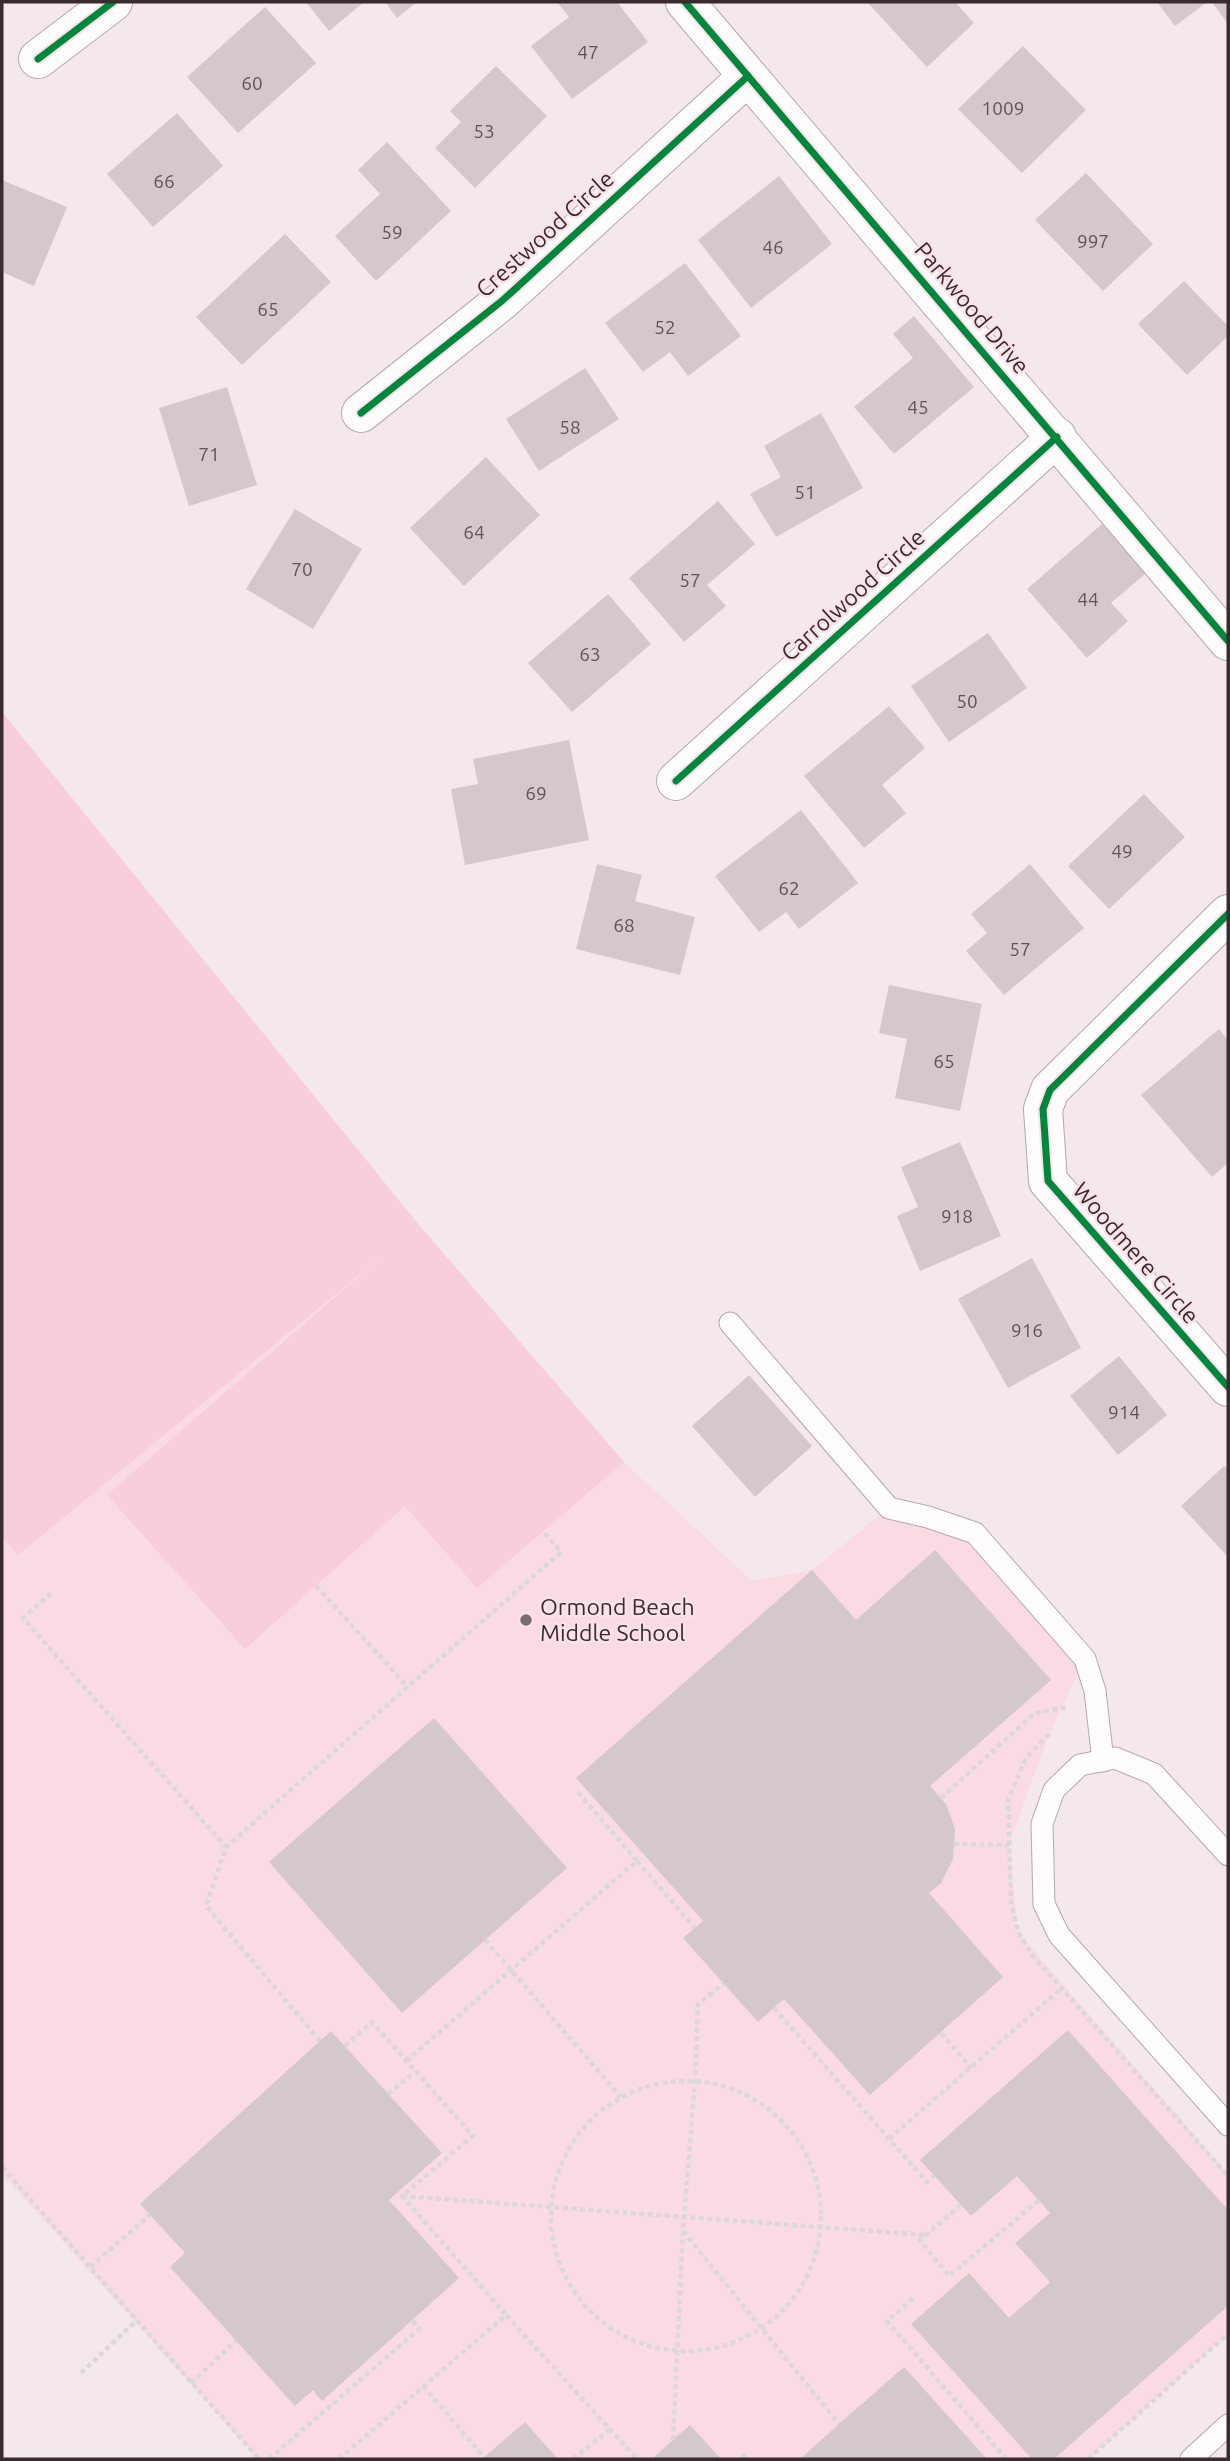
<svg xmlns="http://www.w3.org/2000/svg" width="1230" height="2461" viewBox="0 0 1230 2461" font-family="Ubuntu,sans-serif">
<style>
.built{fill:#fadae3}
.green{fill:#f8ceda}
.building{fill:#d5c8cc}
.lines{fill:none;stroke-linecap:round;stroke-linejoin:round}
.service-casing{stroke:#b5a9ac;stroke-width:23}
.minor-casing{stroke:#b5a9ac;stroke-width:40}
.path{stroke:#dcd8d8;stroke-width:4.5;stroke-dasharray:5 3.5;stroke-linecap:butt}
.service{stroke:#fefcfc;stroke-width:21}
.minor{stroke:#fefcfc;stroke-width:38}
.cycleway-casing{stroke:#fbe2e9;stroke-width:11}
.cycleway{stroke:#00873e;stroke-width:7}
.poi-dot{fill:#7b6d71;stroke:#fbe2e9;stroke-width:2.5}
.labels{text-anchor:middle;stroke-width:5;stroke-linejoin:round;paint-order:stroke}
.number-label{font-size:19px;fill:#615256}
.street-label{font-size:23px;fill:#3a2b2f;stroke:#fbe2e9}
.poi-label{font-size:23px;fill:#3a2b2f;stroke:#fbe2e9;text-anchor:start}
</style>
<rect width="100%" height="100%" fill="#f5e8ec"/>
<path class="built" d="M2 712 419 1225 624 1462 752 1581 812 1570 889 1508 975 1533 1085 1659 1049 1734 1009 1844 1018 1932 1228 2174V2334L1088 2459H258L2 2174Z"/>
<path class="green" d="M2 712 419 1225 624 1462 477 1588 405 1506 245 1649 107 1495 387 1252 18 1555 2 1537Z"/>
<g class="building">
<path d="M306 2H364L329 31Z"/>
<path d="M385 2H417L397 18Z"/>
<path d="M557 2H617L648 42 572 99 531 46 569 17Z"/>
<path d="M867 2H955L974 23 927 67Z"/>
<path d="M1157 2H1207L1175 26Z"/>
<path d="M1212 2H1228V24Z"/>
<path d="M265 7 316 63 238 133 187 77Z"/>
<path d="M1023 46 1086 110 1022 173 958 109Z"/>
<path d="M496 66 547 116 475 188 435 148 461 122 450 111Z"/>
<path d="M177 113 223 166 153 227 107 174Z"/>
<path d="M387 142 451 211 376 281 335 236 380 194 358 170Z"/>
<path d="M1086 173 1153 244 1103 291 1035 220Z"/>
<path d="M779 176 832 244 751 308 698 240Z"/>
<path d="M2 180 67 207 34 286 2 272Z"/>
<path d="M285 234 331 282 242 365 196 317Z"/>
<path d="M685 263 741 336 688 376 670 352 643 372 605 323Z"/>
<path d="M1184 281 1228 326V336L1187 375 1138 324Z"/>
<path d="M914 316 974 387 894 454 854 407 913 358 893 334Z"/>
<path d="M585 368 619 419 539 471 506 419Z"/>
<path d="M227 387 257 485 189 506 159 408Z"/>
<path d="M821 413 863 488 776 537 750 494 781 477 764 446Z"/>
<path d="M486 457 540 515 464 586 410 528Z"/>
<path d="M718 501 755 544 707 585 726 606 684 642 629 578Z"/>
<path d="M295 509 362 549 313 629 246 589Z"/>
<path d="M1102 524 1146 573 1111 603 1128 621 1087 658 1027 589Z"/>
<path d="M608 594 651 644 572 712 528 663Z"/>
<path d="M988 633 1027 688 949 742 911 686Z"/>
<path d="M889 706 925 748 882 785 906 813 864 848 804 776Z"/>
<path d="M569 740 589 840 465 865 451 789 478 784 473 759Z"/>
<path d="M1144 794 1185 837 1109 909 1068 866Z"/>
<path d="M801 810 858 883 799 929 786 912 759 932 715 876Z"/>
<path d="M597 864 642 875 635 901 695 917 680 975 576 949Z"/>
<path d="M1030 864 1084 928 1004 995 966 951 987 933 971 914Z"/>
<path d="M889 985 982 1004 960 1111 895 1098 907 1039 879 1033Z"/>
<path d="M1219 1029 1228 1040V1163L1212 1177 1141 1095Z"/>
<path d="M960 1142 1001 1236 920 1271 897 1216 918 1207 901 1167Z"/>
<path d="M1032 1258 1081 1348 1008 1388 958 1299Z"/>
<path d="M1119 1356 1167 1415 1118 1455 1070 1396Z"/>
<path d="M749 1375 812 1446 755 1497 692 1426Z"/>
<path d="M1224 1466 1228 1470V1557L1181 1506Z"/>
<path d="M935 1550 1051 1680 930 1786 946 1804 955 1829 953 1859 941 1883 929 1893 1003 1977 870 2095 784 1999 758 2022 683 1938 703 1921 576 1778 812 1570 856 1620Z"/>
<path d="M434 1718 567 1868 402 2013 269 1862Z"/>
<path d="M1068 2030 1228 2210V2306L1054 2459H1032L911 2324 969 2273 1009 2318 1050 2282 1015 2243 1050 2213 1017 2176 971 2216 920 2160Z"/>
<path d="M331 2031 442 2153 389 2200 459 2278 322 2401 313 2390 295 2406 170 2267 185 2253 140 2204Z"/>
<path d="M904 2367 987 2459H800L839 2424Z"/>
<path d="M525 2422 558 2459H482Z"/>
<path d="M690 2425 721 2459H652L673 2440Z"/>
</g>
<g class="lines">
<defs>
<g id="service">
<path d="M730 1323 889 1508 928 1517 975 1533 1085 1659 1095 1691 1103 1761"/>
<path d="M1228 1855 1154 1774 1115 1758 1080 1765 1054 1790 1042 1824 1044 1904 1059 1935 1228 2125"/>
<path d="M1191 2459 1228 2425"/>
</g>
<g id="minor">
<path d="M685 2 1228 641"/>
<path d="M38 59 113 2"/>
<path d="M361 413 503 300 748 76"/>
<path d="M676 781 1057 437"/>
<path d="M1228 914 1050 1090 1043 1109 1048 1181 1228 1387"/>
</g>
</defs>
<use href="#service" class="service-casing"/>
<use href="#minor" class="minor-casing"/>
<g class="path">
<path d="M316 1586 408 1687"/>
<path d="M51 1593 23 1618 226 1847"/>
<path d="M1049 1734 1026 1758 1008 1800 1011 1902 1018 1932 1033 1956 1228 2176"/>
<path d="M941 1798 1035 1713 1068 1707"/>
<path d="M954 1844 1009 1845"/>
<path d="M637 1861 695 1928"/>
<path d="M485 1940 621 2097"/>
<path d="M774 2008 927 2182 934 2175"/>
<path d="M941 2033 971 2068"/>
<path d="M320 2041 206 1906 226 1847 561 1552 543 1531"/>
<path d="M345 2046 372 2022 473 2136 402 2196 506 2315"/>
<path d="M406 2061 637 1861 576 1790"/>
<circle cx="686" cy="2216" r="135"/>
<path d="M388 2094 416 2071"/>
<path d="M889 2139 1062 1988"/>
<path d="M2 2167 259 2459"/>
<path d="M402 2196 926 2235"/>
<path d="M961 2205 920 2240 949 2276 1039 2200"/>
<path d="M683 2231 839 2424"/>
<path d="M90 2267 150 2215"/>
<path d="M913 2298 887 2321 1006 2459"/>
<path d="M81 2373 137 2320"/>
<path d="M191 2383 236 2341"/>
<path d="M423 2386 484 2457"/>
<path d="M673 2440 683 2230 695 2081 698 2004 724 1983"/>
<path d="M742 2454 747 2459"/>
<path d="M269 2459 419 2329 412 2320"/>
<path d="M339 2459 506 2315 637 2459"/>
<path d="M573 2459 610 2429"/>
<path d="M1088 2459 1228 2334"/>
</g>
<use href="#service" class="service"/>
<use href="#minor" class="minor"/>
<defs>
<g id="cycleway">
<path d="M685 2 1228 641"/>
<path d="M38 59 113 2"/>
<path d="M361 413 503 300 748 76"/>
<path d="M676 781 1057 437"/>
<path d="M1228 914 1050 1090 1043 1109 1048 1181 1228 1387"/>
</g>
</defs>
<use href="#cycleway" class="cycleway-casing"/>
<use href="#cycleway" class="cycleway"/>
</g>
<circle class="poi-dot" cx="526" cy="1620" r="7"/>
<g class="labels">
<g class="number-label">
<text x="588" y="59">47</text>
<text x="252" y="90">60</text>
<text x="1003" y="115">1009</text>
<text x="484" y="138">53</text>
<text x="164" y="188">66</text>
<text x="392" y="239">59</text>
<text x="1093" y="248">997</text>
<text x="773" y="254">46</text>
<text x="268" y="316">65</text>
<text x="665" y="334">52</text>
<text x="918" y="414">45</text>
<text x="570" y="434">58</text>
<text x="209" y="461">71</text>
<text x="805" y="499">51</text>
<text x="474" y="539">64</text>
<text x="302" y="576">70</text>
<text x="690" y="587">57</text>
<text x="1088" y="606">44</text>
<text x="590" y="661">63</text>
<text x="967" y="708">50</text>
<text x="536" y="800">69</text>
<text x="1122" y="858">49</text>
<text x="789" y="895">62</text>
<text x="624" y="932">68</text>
<text x="1020" y="956">57</text>
<text x="944" y="1068">65</text>
<text x="957" y="1223">918</text>
<text x="1027" y="1337">916</text>
<text x="1124" y="1419">914</text>
</g>
<g class="street-label">
<text transform="translate(545 234) rotate(-42)" y="8">Crestwood Circle</text>
<text transform="translate(972 308) rotate(50)" y="8">Parkwood Drive</text>
<text transform="translate(853 595) rotate(-42)" y="8">Carrolwood Circle</text>
<text transform="translate(1136 1253) rotate(49)" y="8">Woodmere Circle</text>
</g>
<g class="poi-label">
<text x="540" y="1615">Ormond Beach<tspan x="540" dy="26">Middle School</tspan></text>
</g>
</g>
<rect width="1230" height="2461" fill="none" stroke="#3a2b2f" stroke-width="7"/>
</svg>
